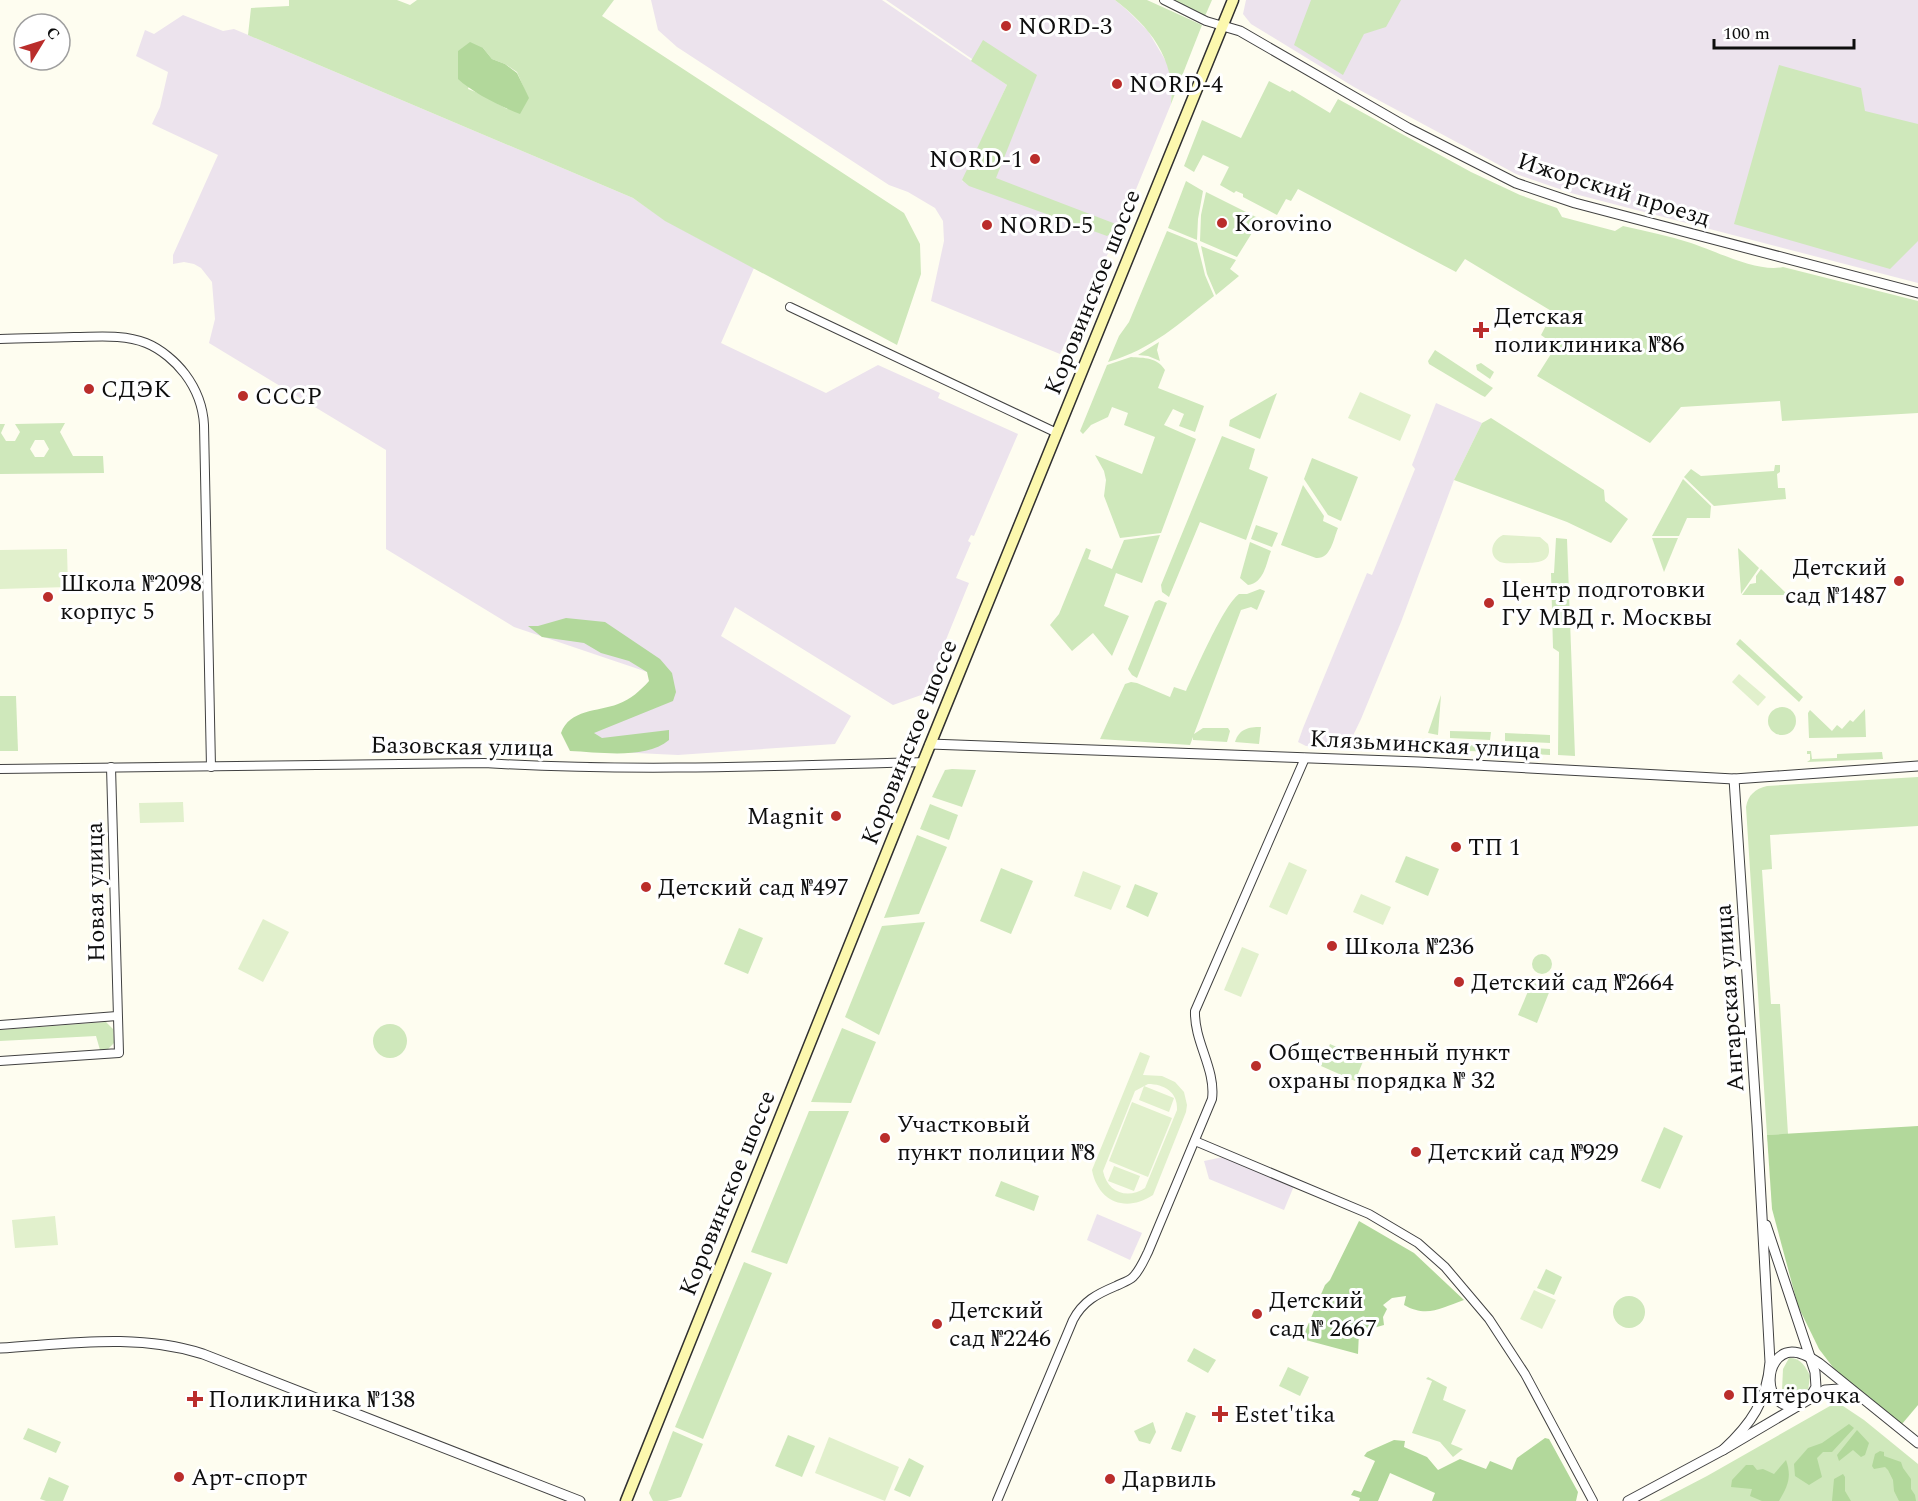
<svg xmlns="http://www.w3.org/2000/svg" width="1918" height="1501" viewBox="0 0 1918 1501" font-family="Spectral,serif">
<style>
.industrial{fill:#ece3ed}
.green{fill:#cfe8bb;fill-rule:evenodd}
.forest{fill:#b2d89b}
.pitch{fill:#e1f0cc;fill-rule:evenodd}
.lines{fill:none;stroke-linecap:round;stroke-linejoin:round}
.minor-casing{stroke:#414141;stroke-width:10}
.tertiary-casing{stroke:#414141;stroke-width:11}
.secondary-casing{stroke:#303030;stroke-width:13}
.minor{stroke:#fff;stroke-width:8}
.tertiary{stroke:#fff;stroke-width:9}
.secondary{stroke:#fcf8ae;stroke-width:10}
.poi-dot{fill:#ba2d2b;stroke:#fff;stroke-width:2}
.labels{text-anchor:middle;stroke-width:6;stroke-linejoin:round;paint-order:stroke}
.poi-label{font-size:24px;fill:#0e0e0e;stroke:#fff;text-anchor:start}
.street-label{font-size:24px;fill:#0e0e0e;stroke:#fff}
</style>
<rect width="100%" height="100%" fill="#fefdf0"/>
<g class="industrial">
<path d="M651 0H882L1007 85 962 182 1026 96 886 0H1115L1127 10 1148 31 1167 63 1172 80 1171 104 1121 226 1060 354 931 301 944 241 943 221 935 208 908 192 889 185 677 47 658 30Z"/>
<path d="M1246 0H1918V283L1571 193 1516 174 1354 87 1251 24 1243 14Z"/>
<path d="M183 15 223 31 234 29 633 198 666 221 754 268 721 343 826 393 878 365 940 393 938 398 1018 434 974 536 971 535 968 541 971 543 956 578 969 583 924 694 893 705 735 607 721 636 851 716 835 744 678 755 573 750 572 738 658 705 656 675 514 627 386 549V450L209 343 215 319 212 282 201 268 194 264 184 262 173 264V255L218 155 152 124 160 107 168 72 136 56 145 30 154 34Z"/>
<path d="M1436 403 1482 423 1454 480 1401 622 1361 719 1347 748 1306 746 1298 742 1303 728 1367 573 1372 575 1415 469 1412 465Z"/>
<path d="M1223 1157 1294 1186 1284 1210 1209 1179 1204 1161Z"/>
<path d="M1097 1214 1142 1233 1130 1260 1087 1240Z"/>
</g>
<g class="green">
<path d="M289 0H397L410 5 417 0H614L602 16 904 213 920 244 921 274 897 345 665 221 633 198 248 35 251 8 289 6ZM483 48 492 59 505 64 517 72 528 98 507 109 481 94 468 89Z"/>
<path d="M1115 0H1147L1202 25 1171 104C1176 59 1149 26 1115 0Z"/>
<path d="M1173 0H1212L1205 16Z"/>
<path d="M1311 0H1401L1386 27 1364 34 1343 75 1294 45Z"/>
<path d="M983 40 1037 75 996 178 1121 226 1107 236 969 186 962 180 1007 85 971 61Z"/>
<path d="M1779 65 1861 88 1865 111 1918 124V241L1890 269 1734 224Z"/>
<path d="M1269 81 1290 92 1292 90 1330 113 1338 99 1471 172 1520 195 1557 208 1562 217 1615 231 1623 226C1645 231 1669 236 1691 243 1715 251 1759 273 1783 267L1918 301V413L1782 421 1780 401 1681 407 1650 443 1537 376 1556 346 1541 335 1553 312 1465 259 1456 272 1298 189 1291 201 1286 199 1277 215 1243 197V194L1236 191 1234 193 1220 185 1229 167 1203 155 1194 172 1184 166 1202 120 1241 138Z"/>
<path d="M1186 181 1203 191 1198 219 1197 240 1168 228Z"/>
<path d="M1206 192 1266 222 1262 228H1255L1237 257 1200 241 1201 215Z"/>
<path d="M1167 231 1197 243 1205 275 1214 296C1179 324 1152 349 1108 362L1119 336 1129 322Z"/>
<path d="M1201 246 1236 260 1230 269 1239 276 1216 295 1207 274Z"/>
<path d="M1159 342 1157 350 1160 361 1148 356 1138 355Z"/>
<path d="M1435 350 1493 388 1485 397 1481 395 1429 364 1428 361Z"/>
<path d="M1131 357C1144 358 1157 357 1165 370L1158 388 1204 406 1195 432 1179 426 1184 414 1173 409 1164 425 1196 439 1161 533 1120 538 1104 496 1106 480 1104 471 1095 455 1142 474 1155 437 1124 425 1128 413 1112 407 1108 417 1091 425 1083 434 1080 431 1107 365Z"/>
<path d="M1481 363 1494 372 1490 379 1477 370 1476 365Z"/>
<path d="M1277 393 1260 439 1229 426 1230 420Z"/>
<path d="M1491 418 1604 490 1605 501 1628 519 1611 543 1567 522 1454 480 1482 423Z"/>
<path d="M65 423 60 432 73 456H103L104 473 0 474V424H5L1 433 6 441H15L20 432 15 424ZM35 440H44L49 449 44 457H35L30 449Z"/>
<path d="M1222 436 1255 449 1249 469 1268 477 1246 540 1200 522 1169 597 1162 592 1161 585Z"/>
<path d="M1312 458 1358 477 1341 521 1328 515 1304 479Z"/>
<path d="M1775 465H1780V472L1777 474 1778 488H1785L1786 499 1714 506 1684 477 1691 469 1701 476 1774 471Z"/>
<path d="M1683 479 1711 506 1710 518H1687L1679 536H1652Z"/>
<path d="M1303 485 1324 516 1323 521 1338 528C1333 540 1331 559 1316 558L1281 545Z"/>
<path d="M1256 525 1278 533 1272 547 1251 539Z"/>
<path d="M1160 535 1142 583 1116 573 1104 606 1129 616 1112 656 1093 633 1072 651 1050 625 1059 614 1086 548 1091 550 1088 559 1112 569 1124 540Z"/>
<path d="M1556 538 1567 539 1575 756 1558 755 1559 652 1553 648 1551 573H1554Z"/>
<path d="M1652 538H1678L1664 572Z"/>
<path d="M1250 542 1271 551C1266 564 1264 583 1248 585L1240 578Z"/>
<path d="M1738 548 1759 568 1741 594Z"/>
<path d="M1761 569 1788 595H1742L1750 584 1756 583V576Z"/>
<path d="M1260 589 1265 591 1257 610 1251 607 1241 610 1194 734 1203 728H1228L1230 731 1227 742 1193 740V737L1190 745 1100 739 1125 684 1131 682 1137 683 1170 697 1174 687 1186 691C1196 670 1223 606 1239 594H1247Z"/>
<path d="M1159 600 1167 603 1137 678 1132 675 1128 669 1155 602Z"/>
<path d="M1740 639 1803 697 1799 702 1736 644Z"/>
<path d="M1441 695 1438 735 1428 733Z"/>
<path d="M0 696H16L18 751H0Z"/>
<circle cx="1782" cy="721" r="14"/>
<path d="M1865 709 1866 737 1809 738 1808 713 1810 710 1832 731 1837 725 1842 729 1850 720 1853 722Z"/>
<path d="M1261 727 1259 744 1235 742C1239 729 1248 727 1261 727Z"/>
<path d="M1450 731 1491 732 1490 740 1450 738Z"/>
<path d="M1505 733 1550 735V743L1505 741Z"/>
<path d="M1445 744 1494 746V752L1445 750Z"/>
<path d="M1502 746 1550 749V755L1502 752Z"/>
<path d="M1807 751H1811L1812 759 1837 758V754L1882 752 1883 759 1807 762 1810 760V754H1807Z"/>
<path d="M952 769 976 770 962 807 932 797 945 770Z"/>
<path d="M1918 777V826L1770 835 1772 869 1762 870 1771 1004H1780L1788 1134 1767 1135 1746 807C1748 795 1755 789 1767 786Z"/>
<path d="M930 804 958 815 949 840 920 829Z"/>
<path d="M917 835 947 847 919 914 884 918Z"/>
<path d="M1406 856 1439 869 1428 896 1395 882Z"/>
<path d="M1001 868 1033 881 1011 934 980 921Z"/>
<path d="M1135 884 1158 893 1148 917 1126 907Z"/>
<path d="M925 922 879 1035 845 1017 882 926Z"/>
<path d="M739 928 763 938 748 974 724 964Z"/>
<circle cx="1542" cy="964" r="10"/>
<path d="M1532 982 1550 990 1537 1023 1518 1015Z"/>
<path d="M106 1022 113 1029 114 1043 107 1050H100L96 1036 0 1041V1030Z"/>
<circle cx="390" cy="1041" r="17"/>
<path d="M842 1028 876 1042 851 1103 811 1102Z"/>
<path d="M1330 1044 1364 1059 1355 1081 1321 1066Z"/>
<path d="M809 1111H849L787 1264 751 1252Z"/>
<path d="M1664 1127 1683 1136 1660 1189 1641 1181Z"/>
<path d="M1001 1181 1039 1196 1034 1211 995 1196Z"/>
<path d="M744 1262 772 1273 703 1439 675 1427Z"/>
<path d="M1546 1269 1562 1277 1554 1295 1537 1288Z"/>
<circle cx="1629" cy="1312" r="16"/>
<path d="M1194 1348 1216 1360 1208 1373 1187 1361Z"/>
<path d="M1789 1358C1800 1357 1806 1367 1810 1376L1808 1391 1799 1399 1790 1398 1782 1390 1783 1369Z"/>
<path d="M1288 1367 1309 1377 1300 1396 1279 1386Z"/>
<path d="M1428 1377 1447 1387 1443 1400 1466 1410 1451 1444 1463 1449 1453 1457 1440 1442 1412 1433 1432 1381 1426 1379Z"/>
<path d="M1837 1402 1864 1420 1918 1464V1501H1659L1707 1476Z"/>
<path d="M1186 1412 1196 1416 1181 1452 1171 1449Z"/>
<path d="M1153 1422 1156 1432 1150 1444 1139 1441 1134 1431Z"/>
<path d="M28 1428 61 1442 56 1453 23 1439Z"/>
<path d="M673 1431 703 1444 681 1497 667 1501H653L649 1493Z"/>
<path d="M788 1435 815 1446 802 1477 775 1466Z"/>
<path d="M909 1458 924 1466 910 1497 894 1490Z"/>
<path d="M49 1477 69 1486 63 1501H46L40 1499Z"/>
</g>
<g class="forest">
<path d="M470 42 483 48 492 59 505 64 517 73 529 98 520 114C501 107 472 92 458 79V51Z"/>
<path d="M566 618 605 622 660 659 672 673 676 692 673 701 594 733 602 738 669 730V740C645 760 599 752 570 751L561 733C570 709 597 712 618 704 631 699 640 691 649 681L647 672 629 661 601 653 584 643 542 637 528 626H538Z"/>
<path d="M1918 1126V1405L1902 1424 1835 1370 1819 1349 1798 1306 1772 1209 1767 1135Z"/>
<path d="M1359 1221 1414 1253 1464 1300C1441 1308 1427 1318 1404 1305L1406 1296 1392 1298 1383 1305 1387 1309 1383 1317 1384 1325 1359 1332 1358 1354 1302 1339 1325 1285 1330 1280Z"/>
<path d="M1849 1424 1854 1428 1832 1452H1823L1817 1458 1822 1477 1809 1485 1795 1476 1794 1464 1808 1448 1822 1443Z"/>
<path d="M1857 1430 1869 1443 1865 1455 1861 1457 1853 1450 1839 1461 1837 1455Z"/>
<path d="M1545 1438 1549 1439 1578 1492 1576 1501H1432L1435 1493 1390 1473 1378 1501H1359L1360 1498 1351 1495 1354 1490 1361 1492 1375 1461 1364 1456 1367 1452 1394 1440 1405 1441 1404 1447 1427 1457 1438 1470 1460 1459 1486 1469 1490 1461 1512 1470 1517 1458Z"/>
<path d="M1880 1451 1884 1452V1456L1901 1462 1903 1468 1911 1479V1489L1915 1495 1916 1501H1899L1894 1491 1893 1480 1888 1470 1885 1467 1874 1469 1872 1466 1875 1454Z"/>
<path d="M1786 1460C1792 1477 1788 1486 1779 1501H1762L1750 1496 1752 1489 1731 1487 1732 1480 1746 1465H1753L1757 1470 1763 1469 1774 1474Z"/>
<path d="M1843 1474 1845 1477V1491L1851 1501H1832L1834 1479Z"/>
</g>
<g class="pitch">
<path d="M1360 392 1411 415 1400 441 1348 418Z"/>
<path d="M1503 535 1540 537 1548 544C1554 565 1533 563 1519 563 1513 563 1505 564 1500 562 1487 555 1492 540 1503 535Z"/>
<path d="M67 549 68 587 0 589V550Z"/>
<path d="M1739 674 1766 697 1758 706 1732 682Z"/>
<path d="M183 802 184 822 140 823 139 803Z"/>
<path d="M1289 862 1307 870 1287 915 1269 907Z"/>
<path d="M1083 871 1121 886 1111 910 1074 896Z"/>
<path d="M1361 894 1391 907 1383 925 1353 912Z"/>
<path d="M263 919 289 932 263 982 238 969Z"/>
<path d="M1242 947 1259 954 1241 997 1224 990Z"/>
<path d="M1140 1052 1150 1056 1143 1075 1162 1076 1175 1082 1184 1092 1187 1105 1186 1112 1153 1195C1126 1213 1098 1202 1092 1170ZM1148 1084C1164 1084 1178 1092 1177 1110L1145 1188C1127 1200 1107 1192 1103 1171L1135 1091Z"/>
<path d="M1144 1086 1174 1098 1169 1112 1139 1100Z"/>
<path d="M1132 1102 1172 1118 1148 1177 1109 1161Z"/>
<path d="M1114 1166 1140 1176 1134 1191 1108 1181Z"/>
<path d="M55 1216 58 1245 15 1248 12 1220Z"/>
<path d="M1534 1290 1556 1300 1542 1329 1520 1319Z"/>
<path d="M829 1437 899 1467 885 1501 815 1473Z"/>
</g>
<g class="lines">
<defs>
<g id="minor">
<path d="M1164 0 1206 21 1223 26"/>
<path d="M790 307 1057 433"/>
<path d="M0 339C25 338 49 338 74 337 98 337 123 334 146 343 161 349 176 362 185 374 197 390 203 406 204 425L211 767"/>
<path d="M0 769 484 763C630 772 776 766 923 762"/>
<path d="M0 1025 117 1016"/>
<path d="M0 1061 119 1053 111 767"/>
<path d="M1195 1141 1369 1214 1418 1243 1445 1267 1489 1319 1525 1374 1593 1501"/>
<path d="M997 1501 1073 1320C1083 1301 1097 1294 1116 1286 1122 1283 1129 1281 1133 1277 1140 1270 1144 1260 1148 1252L1212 1099C1216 1069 1194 1042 1195 1011L1305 758"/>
</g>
<g id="tertiary">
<path d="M1223 26 1240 31 1408 128 1516 183 1575 203 1918 293"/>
<path d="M930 744 1419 762 1734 779 1918 766"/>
<path d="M1766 1225 1815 1372 1816 1387 1809 1399"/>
<path d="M0 1348C68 1344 137 1333 203 1354L580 1501"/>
<path d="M1797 1406C1761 1410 1763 1353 1792 1352 1802 1352 1811 1358 1819 1363L1918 1443"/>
<path d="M1723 1450C1751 1424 1767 1401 1770 1362L1757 1125 1734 779"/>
<path d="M1628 1501 1723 1450 1825 1390 1839 1389 1854 1393"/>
</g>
<path id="secondary" d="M626 1501 923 762 1233 0"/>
</defs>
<use href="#minor" class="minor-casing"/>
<use href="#tertiary" class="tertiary-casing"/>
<use href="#secondary" class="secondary-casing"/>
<use href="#minor" class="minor"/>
<use href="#tertiary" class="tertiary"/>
<use href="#secondary" class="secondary"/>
</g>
<g class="poi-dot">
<circle cx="1006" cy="26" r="6"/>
<circle cx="1117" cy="84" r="6"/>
<circle cx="1035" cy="159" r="6"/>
<circle cx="1222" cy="223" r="6"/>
<circle cx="987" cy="225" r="6"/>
<path d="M1478 321h6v6h6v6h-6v6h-6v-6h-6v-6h6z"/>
<circle cx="89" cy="389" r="6"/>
<circle cx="243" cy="396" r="6"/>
<circle cx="1899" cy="581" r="6"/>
<circle cx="48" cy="597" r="6"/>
<circle cx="1489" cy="603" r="6"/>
<circle cx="836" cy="816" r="6"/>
<circle cx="1456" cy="847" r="6"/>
<circle cx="646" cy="887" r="6"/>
<circle cx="1332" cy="946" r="6"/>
<circle cx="1459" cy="982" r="6"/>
<circle cx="1256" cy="1066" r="6"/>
<circle cx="885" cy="1138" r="6"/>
<circle cx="1416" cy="1152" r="6"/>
<circle cx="1257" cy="1314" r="6"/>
<circle cx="937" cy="1324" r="6"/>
<circle cx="1729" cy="1395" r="6"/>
<path d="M192 1390h6v6h6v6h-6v6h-6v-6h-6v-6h6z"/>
<path d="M1217 1405h6v6h6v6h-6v6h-6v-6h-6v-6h6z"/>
<circle cx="179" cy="1477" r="6"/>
<circle cx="1110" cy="1479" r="6"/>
</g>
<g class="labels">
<g class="poi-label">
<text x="1018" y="34">NORD-3</text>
<text x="1129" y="92">NORD-4</text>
<text x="1023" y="167" text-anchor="end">NORD-1</text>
<text x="1234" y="231">Korovino</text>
<text x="999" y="233">NORD-5</text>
<text x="1494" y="324">Детская<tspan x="1494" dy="28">поликлиника №86</tspan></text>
<text x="101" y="397">СДЭК</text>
<text x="255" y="404">СССР</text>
<text x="1887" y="575" text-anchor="end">Детский<tspan x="1887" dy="28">сад №1487</tspan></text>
<text x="60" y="591">Школа №2098<tspan x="60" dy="28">корпус 5</tspan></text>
<text x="1501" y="597">Центр подготовки<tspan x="1501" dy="28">ГУ МВД г. Москвы</tspan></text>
<text x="824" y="824" text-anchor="end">Magnit</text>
<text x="1468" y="855">ТП 1</text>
<text x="658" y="895">Детский сад №497</text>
<text x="1344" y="954">Школа №236</text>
<text x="1471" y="990">Детский сад №2664</text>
<text x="1268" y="1060">Общественный пункт<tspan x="1268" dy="28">охраны порядка № 32</tspan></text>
<text x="897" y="1132">Участковый<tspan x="897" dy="28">пункт полиции №8</tspan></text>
<text x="1428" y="1160">Детский сад №929</text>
<text x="1269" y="1308">Детский<tspan x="1269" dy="28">сад № 2667</tspan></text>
<text x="949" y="1318">Детский<tspan x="949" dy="28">сад №2246</tspan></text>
<text x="1741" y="1403">Пятёрочка</text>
<text x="208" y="1407">Поликлиника №138</text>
<text x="1234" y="1422">Estet'tika</text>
<text x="191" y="1485">Арт-спорт</text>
<text x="1122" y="1487">Дарвиль</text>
</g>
<g class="street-label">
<text transform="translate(1614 189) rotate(17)" y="8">Ижорский проезд</text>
<text transform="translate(1092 292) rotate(-68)" y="8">Коровинское шоссе</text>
<text transform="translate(909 742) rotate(-68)" y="8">Коровинское шоссе</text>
<text transform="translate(1425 744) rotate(3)" y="8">Клязьминская улица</text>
<text transform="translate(462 746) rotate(1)" y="8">Базовская улица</text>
<text transform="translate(95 892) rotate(-91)" y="8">Новая улица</text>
<text transform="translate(1729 998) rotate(-94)" y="8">Ангарская улица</text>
<text transform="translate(727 1193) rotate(-68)" y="8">Коровинское шоссе</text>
</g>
</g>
<g transform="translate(42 42) rotate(52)"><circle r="28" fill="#ffffff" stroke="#9f9f9f" stroke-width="1.5"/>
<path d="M0-4.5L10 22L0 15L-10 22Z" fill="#ba2d2b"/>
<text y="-9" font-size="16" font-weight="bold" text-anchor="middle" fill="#0e0e0e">С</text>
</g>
<path d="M1714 39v9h140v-9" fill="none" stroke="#0e0e0e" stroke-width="3"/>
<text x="1723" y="39" font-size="18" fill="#0e0e0e" stroke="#ffffff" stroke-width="4.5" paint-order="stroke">100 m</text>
</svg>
